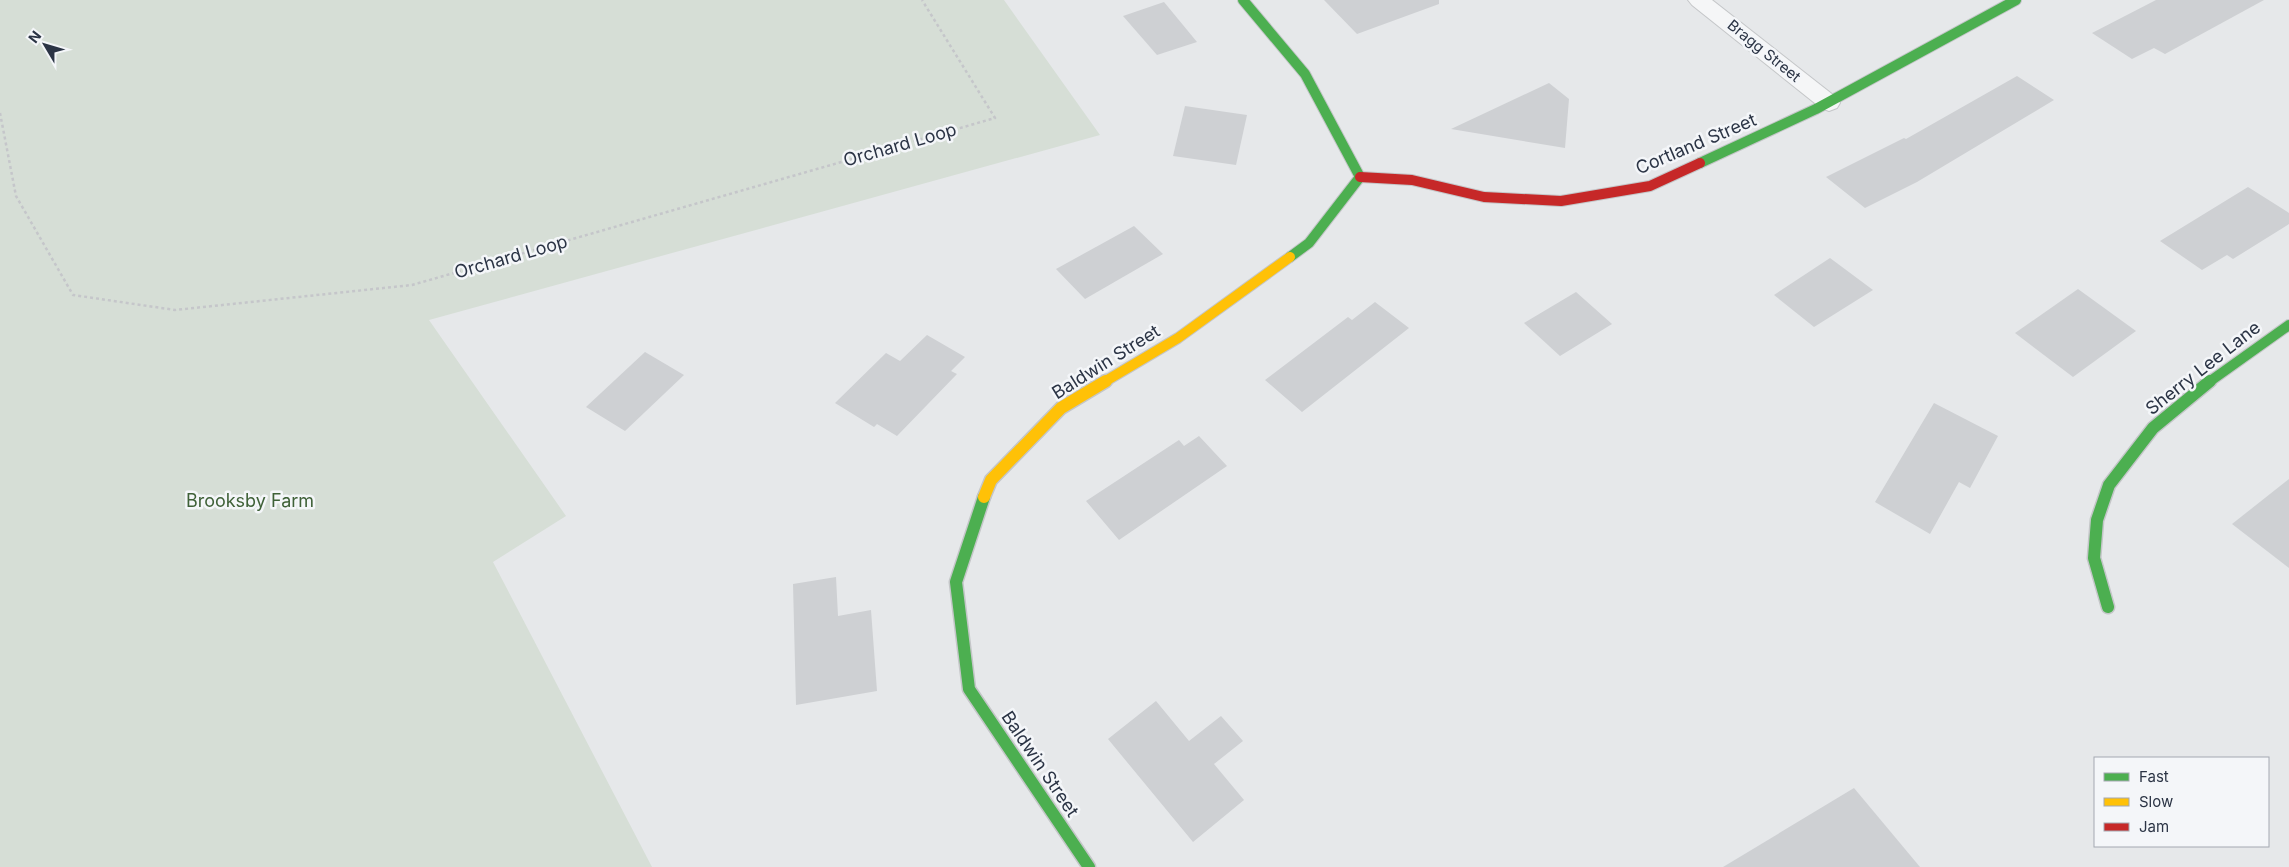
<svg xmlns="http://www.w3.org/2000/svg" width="2289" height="867" viewBox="0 0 2289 867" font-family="Inter,sans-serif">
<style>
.green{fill:#d6ded6}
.building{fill:#ced0d3}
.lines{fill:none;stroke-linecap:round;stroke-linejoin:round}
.street-casing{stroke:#c4c6c8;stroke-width:2}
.fast-far1-casing{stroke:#c4c6c8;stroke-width:12}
.fast-casing{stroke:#c4c6c8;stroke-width:15}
.slow-far1-casing{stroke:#c4c6c8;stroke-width:12}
.slow-casing{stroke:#c4c6c8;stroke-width:15}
.jam-casing{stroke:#c4c6c8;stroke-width:12}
.path{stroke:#c5c6ca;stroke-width:2.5;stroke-dasharray:3 3;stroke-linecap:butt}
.street{fill:#f5f6f7;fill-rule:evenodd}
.fast-far1{stroke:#4caf50;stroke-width:10}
.fast{stroke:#4caf50;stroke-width:12}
.slow-far1{stroke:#ffc107;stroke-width:10}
.slow{stroke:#ffc107;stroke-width:12}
.jam{stroke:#c62828;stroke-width:10}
.labels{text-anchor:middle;stroke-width:5;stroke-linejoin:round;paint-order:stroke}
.far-street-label{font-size:15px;fill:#2b3445;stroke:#f4f6f9}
.street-label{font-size:18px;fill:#2b3445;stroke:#f4f6f9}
.park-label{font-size:18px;fill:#3f6138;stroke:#f4f6f9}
</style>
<rect width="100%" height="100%" fill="#e6e8ea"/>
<path class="green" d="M0 0H1004L1100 135 429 320 566 516 493 562 652 867H0Z"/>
<g class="building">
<path d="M1324 0H1439V4L1357 34Z"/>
<path d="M2156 0H2264L2165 54 2154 48 2132 59 2092 33Z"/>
<path d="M1164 2 1197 42 1157 55 1123 16Z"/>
<path d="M2017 76 2054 100 1917 182 1865 208 1826 177 1904 138 1906 139Z"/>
<path d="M1549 83 1569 99 1565 148 1451 129Z"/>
<path d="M1185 106 1247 115 1236 165 1173 156Z"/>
<path d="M2248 187 2289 213V224L2233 259 2227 255 2202 270 2160 241Z"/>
<path d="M1134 226 1163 254 1085 299 1056 269Z"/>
<path d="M1830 258 1873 290 1814 327 1774 295Z"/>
<path d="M2078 289 2136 331 2073 377 2015 333Z"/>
<path d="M1576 292 1612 324 1560 356 1524 323Z"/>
<path d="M1375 302 1409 328 1302 412 1265 380 1348 317 1352 320Z"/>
<path d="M927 335 965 357 951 371 957 374 897 436 877 424 874 427 835 403 886 353 900 361Z"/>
<path d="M645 352 684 375 625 431 586 407Z"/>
<path d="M1934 403 1998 436 1970 488 1959 482 1930 534 1875 502Z"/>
<path d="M1199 436 1227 466 1119 540 1086 501 1179 440 1184 446Z"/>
<path d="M2289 479V568L2232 524Z"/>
<path d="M836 577 838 616 871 610 877 691 796 705 793 584Z"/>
<path d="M1156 701 1189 741 1221 716 1243 741 1214 764 1244 800 1193 842 1108 739Z"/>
<path d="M1854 788 1920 867H1723Z"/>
</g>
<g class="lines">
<defs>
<path id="street" d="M1688 0H1712L1837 98 1840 103 1837 108 1829 111 1821 108 1692 5Z"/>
<g id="fast-far1">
<path d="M1243 0 1305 74 1360 177 1309 243 1290 257"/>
<path d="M1700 163 1816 109 2016 0"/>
<path d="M2209 382 2289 325"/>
</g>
<g id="fast">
<path d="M984 497 956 582 969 689 1089 867"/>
<path d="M2108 607 2094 558 2097 520 2109 485 2153 428 2210 381"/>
</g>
<path id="slow-far1" d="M1104 382 1178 338 1290 257"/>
<path id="slow" d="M984 497 991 480 1061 408 1106 381"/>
<path id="jam" d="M1360 177 1412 180 1484 197 1561 201 1650 186 1700 163"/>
</defs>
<use href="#street" class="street-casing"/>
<use href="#fast-far1" class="fast-far1-casing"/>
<use href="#fast" class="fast-casing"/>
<use href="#slow-far1" class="slow-far1-casing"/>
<use href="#slow" class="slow-casing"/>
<use href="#jam" class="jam-casing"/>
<path class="path" d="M0 113 16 196 73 295 175 310 412 285 995 118 922 0"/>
<use href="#street" class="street"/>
<use href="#fast-far1" class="fast-far1"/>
<use href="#fast" class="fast"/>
<use href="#slow-far1" class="slow-far1"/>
<use href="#slow" class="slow"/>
<use href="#jam" class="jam"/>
</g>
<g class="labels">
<g class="far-street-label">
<text transform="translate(1764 51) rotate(39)" y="5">Bragg Street</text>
</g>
<g class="street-label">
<text transform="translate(1696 144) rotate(-23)" y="6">Cortland Street</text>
<text transform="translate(900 145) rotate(-16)" y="6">Orchard Loop</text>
<text transform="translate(511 257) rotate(-16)" y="6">Orchard Loop</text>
<text transform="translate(1106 362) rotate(-32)" y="6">Baldwin Street</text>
<text transform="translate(2203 368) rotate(-38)" y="6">Sherry Lee Lane</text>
<text transform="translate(1040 764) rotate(56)" y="6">Baldwin Street</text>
</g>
<g class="park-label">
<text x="250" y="507">Brooksby Farm</text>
</g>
</g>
<rect x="2094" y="757" width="175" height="90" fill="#f4f6f9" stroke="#a4a8b1"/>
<rect x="2104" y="773" width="25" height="8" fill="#4caf50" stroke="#a4a8b1"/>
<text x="2139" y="782" font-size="15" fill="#2b3445">Fast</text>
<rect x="2104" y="798" width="25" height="8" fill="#ffc107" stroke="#a4a8b1"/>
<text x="2139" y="807" font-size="15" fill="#2b3445">Slow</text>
<rect x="2104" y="823" width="25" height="8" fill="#c62828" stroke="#a4a8b1"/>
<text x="2139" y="832" font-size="15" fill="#2b3445">Jam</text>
<g transform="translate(45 45) rotate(308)" stroke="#f4f6f9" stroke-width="4" paint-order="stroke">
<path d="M0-4L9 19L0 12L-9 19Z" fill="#2b3445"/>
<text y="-8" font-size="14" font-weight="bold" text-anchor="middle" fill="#2b3445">N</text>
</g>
</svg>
